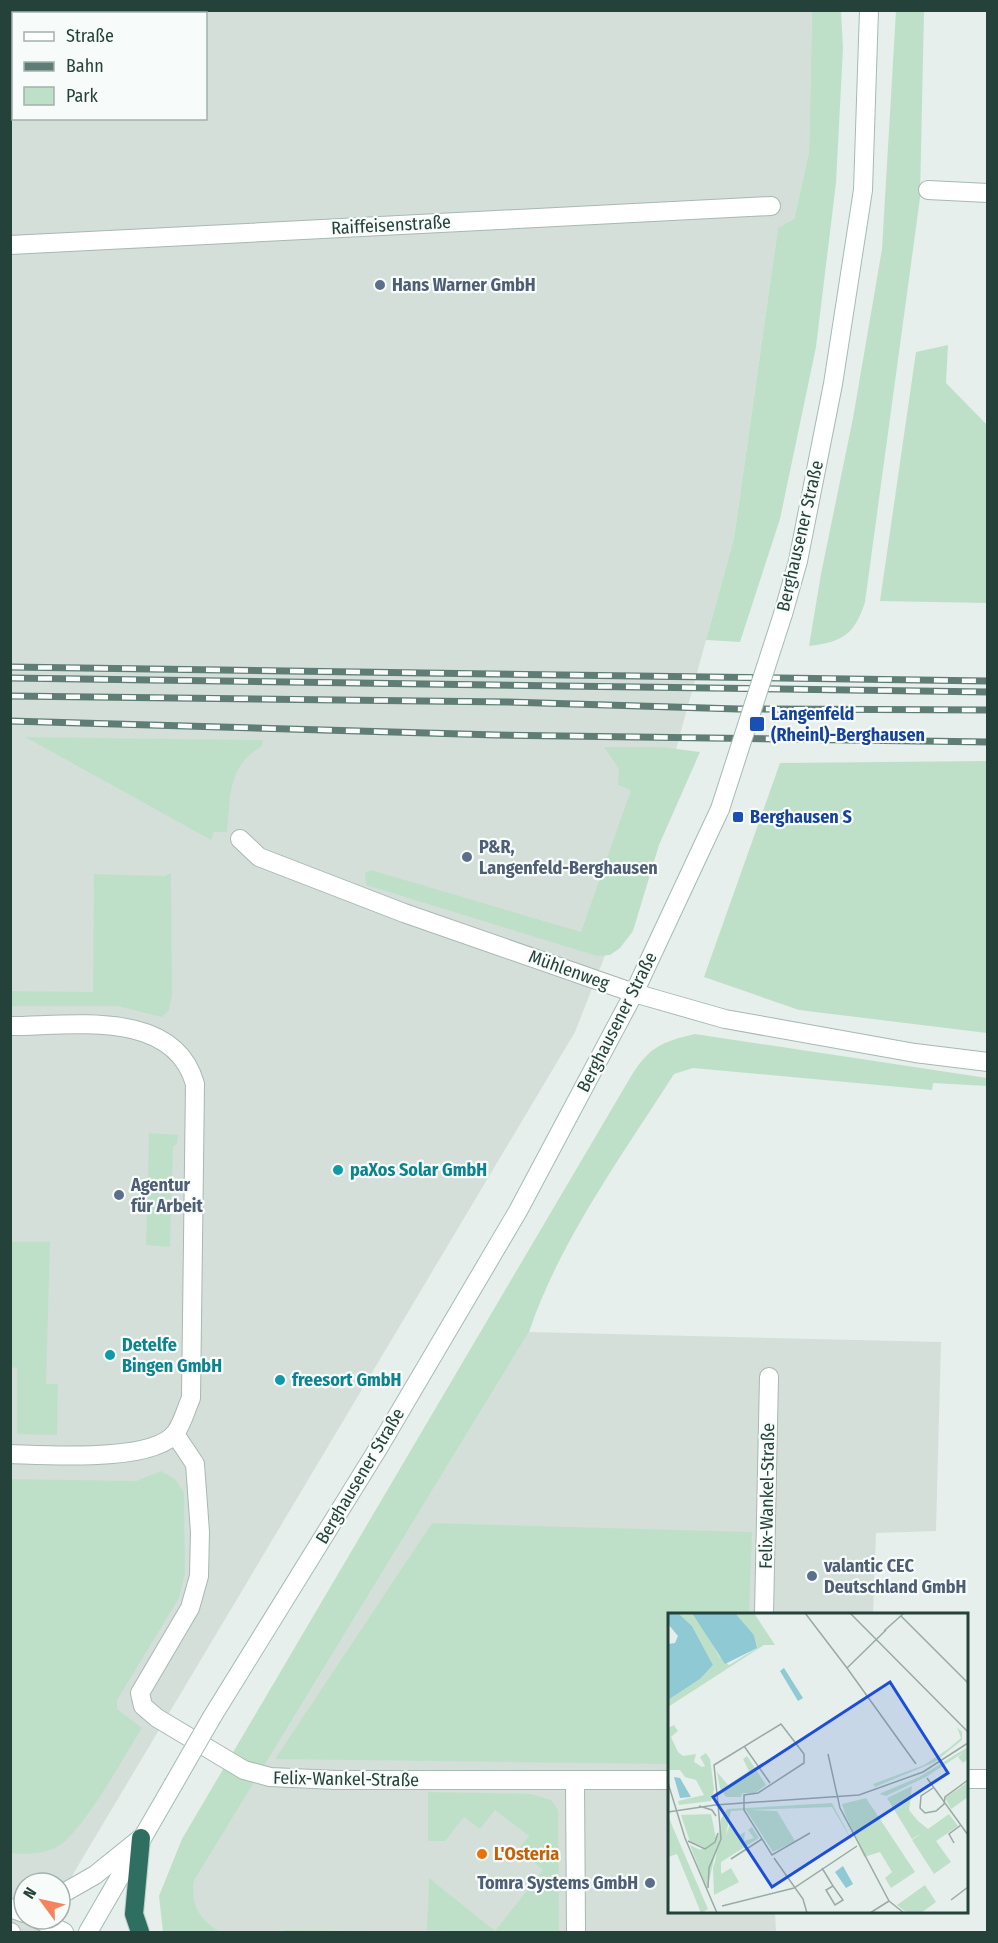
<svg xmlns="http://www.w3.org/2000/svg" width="998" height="1943" viewBox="0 0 998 1943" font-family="'Fira Sans Condensed',sans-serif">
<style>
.built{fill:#d4dfda;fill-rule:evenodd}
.green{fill:#bfe0c8}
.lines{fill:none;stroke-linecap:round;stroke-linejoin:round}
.street-casing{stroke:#a8b8b2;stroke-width:20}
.secondary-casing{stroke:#a4bbb3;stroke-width:20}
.highway-casing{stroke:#c2cac8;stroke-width:20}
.street{stroke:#fff;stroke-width:18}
.secondary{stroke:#fff;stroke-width:18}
.highway{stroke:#2f6f62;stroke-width:18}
.rail-casing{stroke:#5f7d75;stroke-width:7}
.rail{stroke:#f7fbf9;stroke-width:4.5;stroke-dasharray:14;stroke-linecap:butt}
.secondary-bridge-casing{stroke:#a4bbb3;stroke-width:20;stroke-linecap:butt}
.secondary-bridge{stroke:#fff;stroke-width:18}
.service-dot{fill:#5c6f8a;stroke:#f7fbf9;stroke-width:2}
.transit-dot{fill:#1a4fb4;stroke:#f7fbf9;stroke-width:2}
.culture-dot{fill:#0f9aa8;stroke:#f7fbf9;stroke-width:2}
.food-dot{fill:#e8710a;stroke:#f7fbf9;stroke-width:2}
.labels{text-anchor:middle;stroke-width:4.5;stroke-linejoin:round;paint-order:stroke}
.street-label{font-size:18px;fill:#24423a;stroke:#f7fbf9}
.service-label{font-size:18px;font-weight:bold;fill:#4e5e75;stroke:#f7fbf9;text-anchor:start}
.transit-label{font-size:18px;font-weight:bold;fill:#164399;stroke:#f7fbf9;text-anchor:start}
.culture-label{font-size:18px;font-weight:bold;fill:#0d838f;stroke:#f7fbf9;text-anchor:start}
.food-label{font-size:18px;font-weight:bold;fill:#c56008;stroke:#f7fbf9;text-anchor:start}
.inset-road{fill:none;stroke:#98aaa4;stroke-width:1.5}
.view{fill:#1d4ed8;fill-opacity:0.15;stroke:#1d4ed8;stroke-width:3}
.inset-edge{fill:none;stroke:#24423a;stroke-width:3}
</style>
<rect width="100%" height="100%" fill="#e6efeb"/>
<g class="built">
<path d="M11 11H812L809 152 794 219 778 229 734 538 653 833 575 1032 60 1896V1883H24V1919H47L39 1932H11ZM14 14H206V118H14Z"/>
<path d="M529 1332 941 1342 936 1531 876 1533 873 1614H670V1912H775L776 1932H220L203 1922 192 1899 194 1881Z"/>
</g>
<g class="green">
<path d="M812 11H841L843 49 836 183 816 347 780 519 740 642 706 640 734 538 778 228 794 219 809 152Z"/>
<path d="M896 11H924L920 198 865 602C855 634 843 642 809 646L821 574 853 418 882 249Z"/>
<path d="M948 345 946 383 987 425V603L880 601 916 352Z"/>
<path d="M25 737 263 740 262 746C227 767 231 795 227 832H214L211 840Z"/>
<path d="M604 747H662L700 752 659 845 633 931 620 948 610 955 597 956 366 885 365 873 371 870 581 932 631 790 618 785 619 769Z"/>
<path d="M987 761V1033L799 1010 704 977 780 763Z"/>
<path d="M171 873 172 996 169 1010 162 1017 117 1006H11V991L93 992 94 874 165 876Z"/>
<path d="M695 1034 987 1078V1086L933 1083 932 1090 693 1068 674 1074C623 1154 559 1242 529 1332L194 1881C191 1907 199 1918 220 1932H163L159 1896 182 1839 630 1078C649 1047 661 1042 695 1034Z"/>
<path d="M149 1133 178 1135 177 1144 173 1147 170 1247 146 1245Z"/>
<path d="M10 1242H50L46 1384H58L57 1435 17 1434V1368L10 1367Z"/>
<path d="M161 1471 175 1479 184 1493 185 1574 179 1598 117 1700V1709L142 1728C122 1760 90 1819 63 1843 50 1854 26 1855 11 1853V1479L136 1481Z"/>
<path d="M432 1523 752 1532 749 1614H670L669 1764 275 1759Z"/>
<path d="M428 1792 531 1794 551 1800 558 1810 559 1932H535H559H284L282 1930 458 1932 427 1930 429 1878 495 1931 543 1870 528 1857 523 1863 513 1856 529 1836 495 1810 480 1829 464 1817 445 1841H428Z"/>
</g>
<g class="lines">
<defs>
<g id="street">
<path d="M928 190 988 193"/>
<path d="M10 245 771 206"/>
<path d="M240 839 259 857 404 913 634 993 725 1019 915 1053 988 1062"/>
<path d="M10 1026C71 1026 174 1008 195 1084L191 1398C186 1409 183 1422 176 1432 155 1463 46 1455 10 1454"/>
<path d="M175 1434 195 1464 200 1532 199 1576 190 1608 140 1693 143 1706 157 1718 244 1770 270 1777 336 1780H670"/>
<path d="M764 1614 769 1377"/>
<path d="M966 1779H988"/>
<path d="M575 1781 576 1932"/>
<path d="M60 1895 95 1875 141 1838"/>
<path d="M10 1908 24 1913"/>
<path d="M37 1919 64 1932"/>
<path d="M10 1932H11"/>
</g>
<g id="secondary">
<path d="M783 614 798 561 833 384 863 190 869 10"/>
<path d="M212 1717 379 1447 518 1211 634 993 720 809"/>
<path d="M88 1932 173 1785"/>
</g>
<path id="highway" d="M140 1932 134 1914 141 1838"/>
</defs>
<use href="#street" class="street-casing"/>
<use href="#secondary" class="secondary-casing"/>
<use href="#highway" class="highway-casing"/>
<use href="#street" class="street"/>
<use href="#secondary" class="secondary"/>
<use href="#highway" class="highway"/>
<defs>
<g id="rail">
<path d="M10 667 988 681"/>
<path d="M10 678 988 692"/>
<path d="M10 696 508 702 738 709 988 710"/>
<path d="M10 721 496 735 988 742"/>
</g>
</defs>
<use href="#rail" class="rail-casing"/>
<use href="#rail" class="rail"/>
<defs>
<g id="secondary-bridge">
<path d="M720 809 783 614"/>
<path d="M173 1785 212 1717"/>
</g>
</defs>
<use href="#secondary-bridge" class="secondary-bridge-casing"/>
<use href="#secondary-bridge" class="secondary-bridge"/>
</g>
<g class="service-dot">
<circle cx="380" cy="285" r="6"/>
<circle cx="467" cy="857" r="6"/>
<circle cx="119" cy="1195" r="6"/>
<circle cx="812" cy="1576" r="6"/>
<circle cx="650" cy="1883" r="6"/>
</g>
<g class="transit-dot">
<rect x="749" y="716" width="16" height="16" rx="3"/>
<rect x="732" y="811" width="12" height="12" rx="3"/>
</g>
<g class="culture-dot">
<circle cx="338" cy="1170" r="6"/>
<circle cx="110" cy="1355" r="6"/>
<circle cx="280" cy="1380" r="6"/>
</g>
<circle class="food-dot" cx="482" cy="1854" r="6"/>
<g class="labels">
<g class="street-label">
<text transform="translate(391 225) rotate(-3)" y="6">Raiffeisenstraße</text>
<text transform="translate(800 536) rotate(-77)" y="6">Berghausener Straße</text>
<text transform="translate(569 970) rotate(20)" y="6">Mühlenweg</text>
<text transform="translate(617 1022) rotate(-63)" y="6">Berghausener Straße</text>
<text transform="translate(360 1476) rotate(-59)" y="6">Berghausener Straße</text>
<text transform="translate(767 1496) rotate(-89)" y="6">Felix-Wankel-Straße</text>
<text transform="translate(346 1779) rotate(1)" y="6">Felix-Wankel-Straße</text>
</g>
<g class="service-label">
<text x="392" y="291">Hans Warner GmbH</text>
<text x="479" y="853">P&amp;R,<tspan x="479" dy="21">Langenfeld-Berghausen</tspan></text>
<text x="131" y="1191">Agentur<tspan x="131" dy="21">für Arbeit</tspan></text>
<text x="824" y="1572">valantic CEC<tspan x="824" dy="21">Deutschland GmbH</tspan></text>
<text x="638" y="1889" text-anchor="end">Tomra Systems GmbH</text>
</g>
<g class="transit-label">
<text x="771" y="720">Langenfeld<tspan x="771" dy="21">(Rheinl)-Berghausen</tspan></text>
<text x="750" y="823">Berghausen S</text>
</g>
<g class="culture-label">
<text x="350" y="1176">paXos Solar GmbH</text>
<text x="122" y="1351">Detelfe<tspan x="122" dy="21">Bingen GmbH</tspan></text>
<text x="292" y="1386">freesort GmbH</text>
</g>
<g class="food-label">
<text x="494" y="1860">L'Osteria</text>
</g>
</g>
<g transform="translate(668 1613)">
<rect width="300" height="300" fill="#e6efeb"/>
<path d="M10 0H24L29 5 51 43 61 52 89 35 86 22 67 0H86L107 32H96L0 94V87L32 66 45 52 24 13ZM6 112 10 118 3 124 10 139 15 143 28 141 26 149 34 154 37 153 32 144 38 140 42 146 46 176 43 188 11 192 10 188 36 182 28 167 17 164 12 157H0V115ZM289 114 294 119V127L267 149 207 174 205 171 256 152 280 136 293 125ZM300 134V146L295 150 290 144 296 139 258 164 218 183 211 181 251 164ZM79 143 98 172 87 180H74L73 184H58L52 175 49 159 60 172 81 158 75 146ZM300 169V184L283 196 277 185ZM244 173 241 197 250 208 260 216 281 201 290 213 268 228 283 249 266 261 244 227 254 220 244 226 219 185ZM198 185 247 259 223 275 217 265 224 259 212 239 196 244 177 201 174 191ZM164 190 187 233 164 194 83 197 109 198 127 228 105 239 78 197 63 198 56 230 47 249 53 206 59 196ZM43 201 48 225 36 234 22 229 13 202ZM0 203 40 296 33 300 9 241 0 244ZM63 209 71 222 77 219 76 228 86 225 80 217 84 214 91 225 53 249V261L63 255 71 269 46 282 45 254ZM52 221 39 276 22 232 32 237ZM257 272 268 289 253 300H239L229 292Z" fill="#bfe0c8"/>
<path d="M0 0H10L24 13 45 52 32 66 0 87V31L7 30 10 23 0 11ZM24 0H67L86 22 89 35 57 51ZM116 55 135 85 130 88 112 58ZM6 164 12 165 23 184 12 185ZM175 253 185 271 178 275 167 259Z" fill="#8ec9d4"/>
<path class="inset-road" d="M137 0 179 55M182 0 300 119M233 3 300 70M218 17 179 55 248 151M216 18 236 0M76 133 102 170M160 141 172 195 221 288M259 165 300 222M0 170 17 225 49 300M265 175 253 183 252 195 257 200 268 198 276 191 277 184 300 167M50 191 46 152 113 111 136 141V150L90 180 76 182V197L104 242 142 220M31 193 44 197 48 203M0 199 47 192 191 182 255 159 300 130M20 228 37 236 47 229 50 220M286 230 281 221 293 212M106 245 135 286 139 300M63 246 94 226M154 255 165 273 158 277 167 292 175 287 165 273M40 275 41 255 53 226 50 191M283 287 300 274M221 288 236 300M54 293 126 275 189 233M202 300 221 288"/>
<path class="view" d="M222 69 280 160 104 274 45 184Z"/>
<rect width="300" height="300" class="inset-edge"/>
</g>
<rect width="998" height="1943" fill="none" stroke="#24423a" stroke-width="24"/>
<rect x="12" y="12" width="195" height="108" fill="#f7fbf9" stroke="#a3b1ad" stroke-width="1.5"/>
<rect x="24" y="32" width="30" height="9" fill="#ffffff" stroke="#a3b1ad" stroke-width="1.5"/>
<text x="66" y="42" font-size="18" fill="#24423a">Straße</text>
<rect x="24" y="62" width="30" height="9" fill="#5f7d75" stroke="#a3b1ad" stroke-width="1.5"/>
<text x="66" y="72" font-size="18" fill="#24423a">Bahn</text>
<rect x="24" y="87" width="30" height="18" fill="#bfe0c8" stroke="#a3b1ad" stroke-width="1.5"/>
<text x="66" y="102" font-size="18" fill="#24423a">Park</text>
<g transform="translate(42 1901) rotate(303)"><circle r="28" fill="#f7fbf9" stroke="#a3b1ad" stroke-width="1.5"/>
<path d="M0-4.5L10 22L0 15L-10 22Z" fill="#f4845f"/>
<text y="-9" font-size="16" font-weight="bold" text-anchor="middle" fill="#24423a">N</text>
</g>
</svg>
